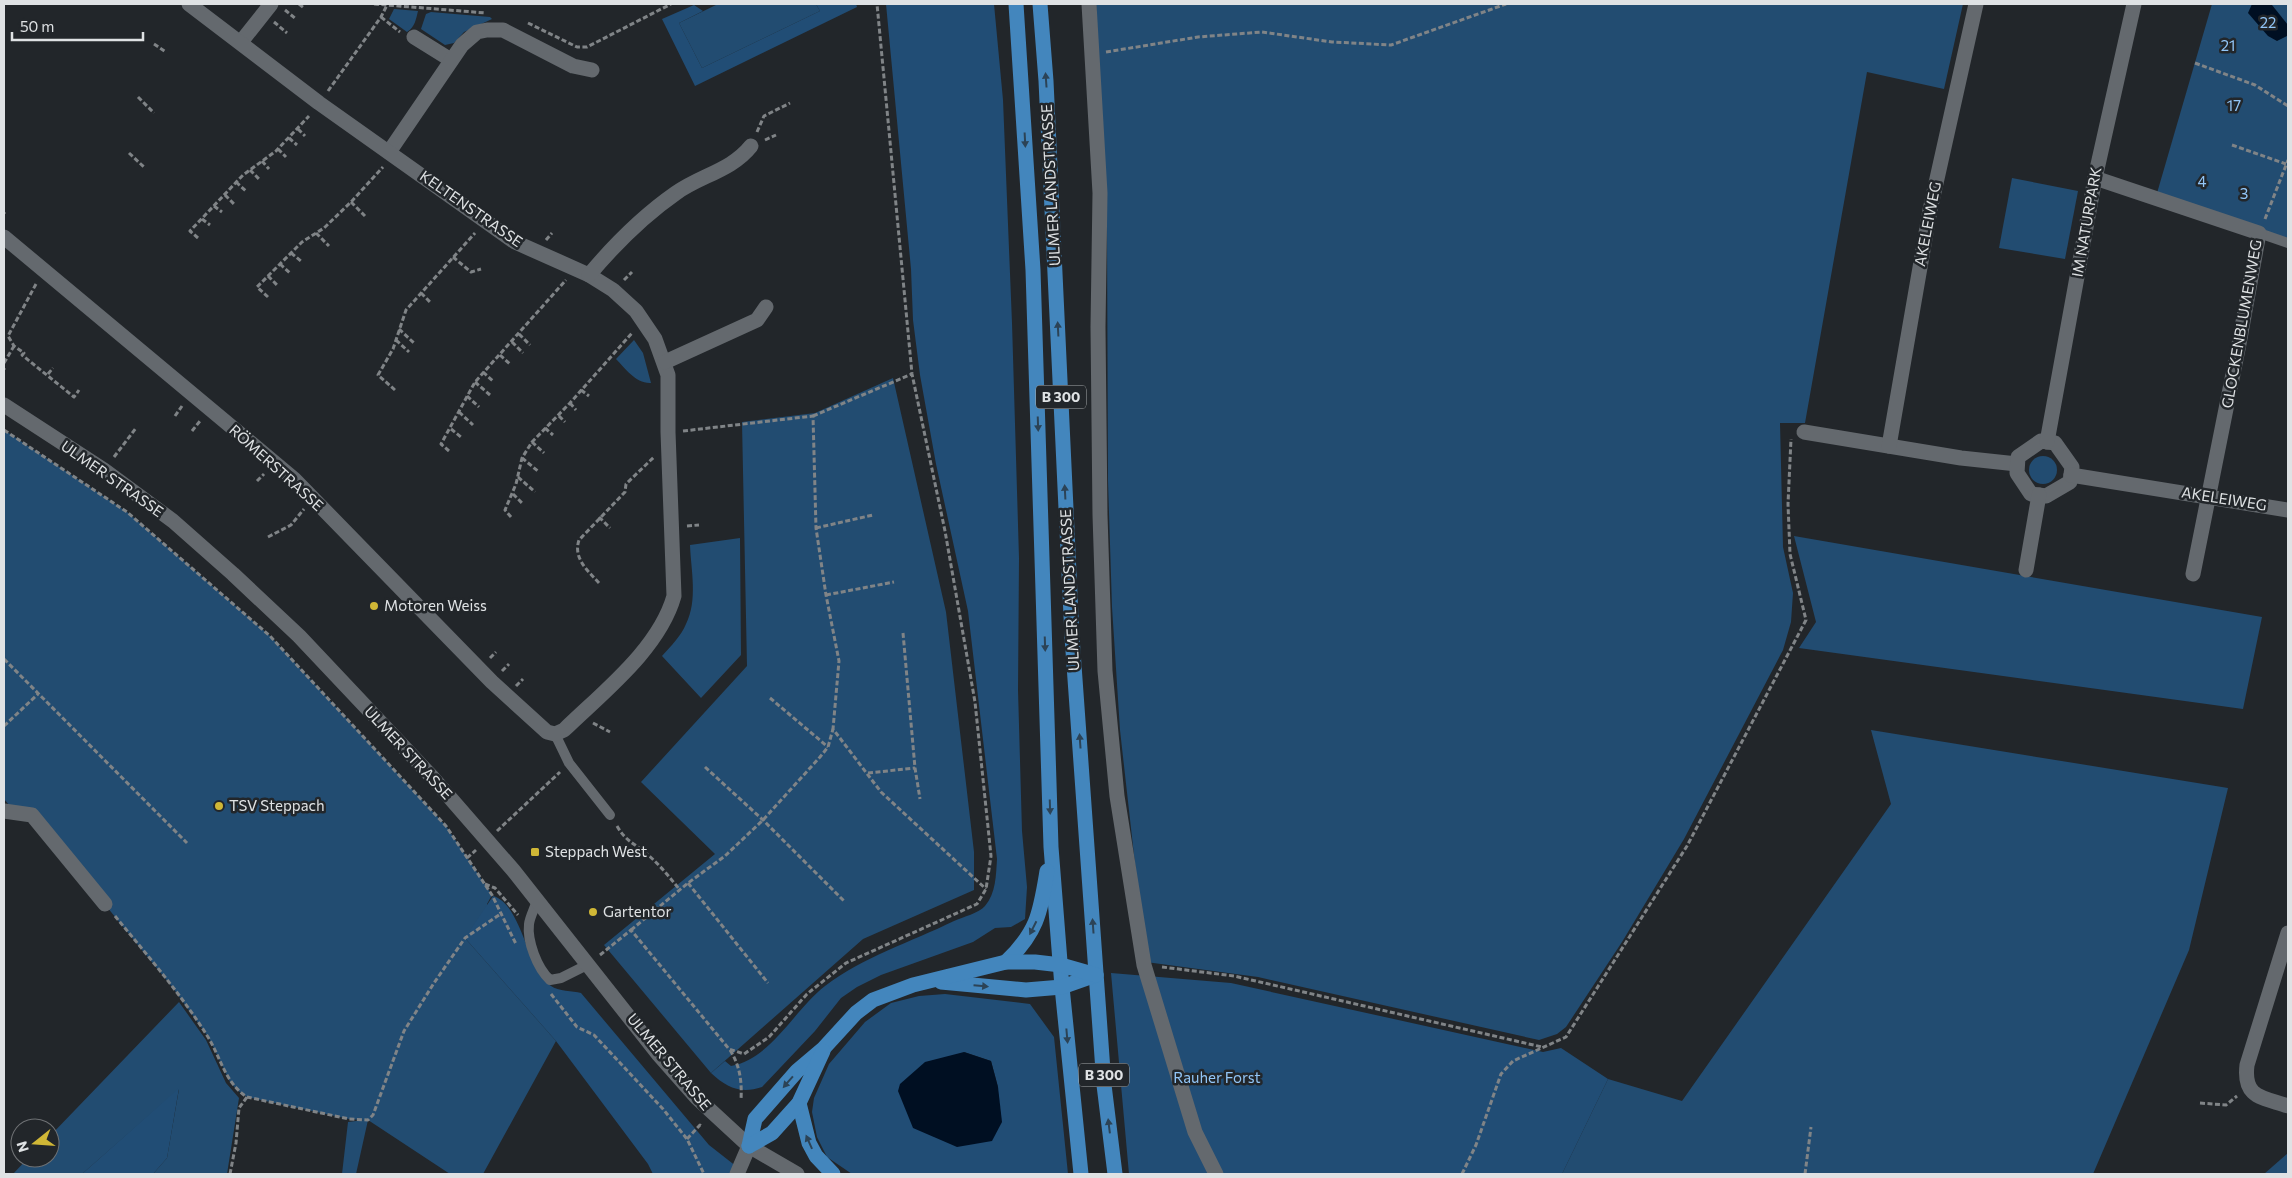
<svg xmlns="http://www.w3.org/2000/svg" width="2292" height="1178" viewBox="0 0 2292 1178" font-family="Commissioner,sans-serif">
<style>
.green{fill:#224c71}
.forest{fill:#214d75;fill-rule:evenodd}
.water{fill:#000f22}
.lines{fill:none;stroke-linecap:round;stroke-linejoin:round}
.path{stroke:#808487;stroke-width:3;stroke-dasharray:5 2.5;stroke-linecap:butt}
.lane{stroke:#64696e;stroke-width:10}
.street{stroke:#64696e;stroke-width:15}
.secondary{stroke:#64696e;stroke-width:15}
.primary{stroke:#4386bd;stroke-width:15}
.oneway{fill:#2c4356}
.poi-dot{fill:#d0b736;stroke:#22262a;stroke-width:2}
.labels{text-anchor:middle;stroke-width:5;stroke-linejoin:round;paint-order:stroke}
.shield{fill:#22262a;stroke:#a6aaac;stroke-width:1}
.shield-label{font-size:14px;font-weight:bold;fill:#dfe2e4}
.park-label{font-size:15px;fill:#92c6f8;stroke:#22262a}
.street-label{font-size:15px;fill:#dfe2e4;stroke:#22262a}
.poi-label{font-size:15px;fill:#dfe2e4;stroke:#22262a;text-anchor:start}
</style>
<rect width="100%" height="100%" fill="#22262a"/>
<g class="green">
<path d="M718 4H816L820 11 702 68 679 23Z"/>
<path d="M1096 4H1963L1944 89 1867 72 1805 423H1780L1783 547 1793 593 1791 622 1783 650 1684 839 1622 942 1566 1027 1557 1034 1539 1040 1258 977 1146 962 1120 730 1112 607 1108 481 1107 227Z"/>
<path d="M2212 4H2288V243L2155 200Z"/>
<path d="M394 9 418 11C416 19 415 27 407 32L389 19Z"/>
<path d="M431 12 490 17 492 19 464 32 454 43 445 45 421 29 426 14Z"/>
<path d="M2012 178 2078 191 2065 259 1999 248Z"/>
<path d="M634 340 643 353 651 383C636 384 625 368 616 359Z"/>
<path d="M893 378 946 612 974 852V890L863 939 711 1073 604 945 715 854 641 782 747 666 742 422 815 413Z"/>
<path d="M4 430 127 512 270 636 446 826 492 895 487 904 489 920 465 938 556 1041 483 1174H450L368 1120 356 1174H342L348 1122 364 1120 349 1119 247 1097 237 1090 230 1082 209 1038 173 988 32 815 16 813 4 799Z"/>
<circle cx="2043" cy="470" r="14"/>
<path d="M1794 536 2262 617 2243 709 1799 648 1816 622Z"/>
<path d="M740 538 741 655 701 698 662 656C671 646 681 636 686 624 698 600 691 571 690 545Z"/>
<path d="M1871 730 2228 788 2189 950 2093 1174H1562L1608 1079 1682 1101 1891 804Z"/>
<path d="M179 1002 206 1040 226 1083 239 1098 227 1174H153L167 1158 179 1089 82 1174H13L28 1158H50V1136Z"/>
<path d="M2288 1153V1174H2264Z"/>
</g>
<g class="forest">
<path d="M816 4H856L857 7 695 86 662 19 694 5 703 11 679 23 702 68 820 11Z"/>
<path d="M886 4H994L1003 100 1012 323 1019 558 1018 690 1022 831 1027 887 1025 919 1011 927 995 928 973 942 881 975 857 987 841 998 815 1031 762 1087C741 1094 727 1088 711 1073L725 1061 731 1066C771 1059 794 1010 825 986 863 957 911 942 954 921 963 917 979 913 985 906 996 893 996 875 997 859L968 611 936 464 920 375 913 320 911 269Z"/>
<path d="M493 896C522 904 526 968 551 986 558 991 573 991 581 993L709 1145 746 1174H653L648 1164 556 1041 465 938Z"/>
<path d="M1111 973 1231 983 1543 1052 1561 1048 1608 1079 1562 1174H1129Z"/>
<path d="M945 994 1030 1004 1054 1037 1068 1174H852L827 1157 817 1137 812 1112 814 1098 829 1064 865 1022 891 1003 919 996ZM964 1052 991 1061 998 1087Z"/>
<path d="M179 1088 167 1158 153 1174H82Z"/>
</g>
<g class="water">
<path d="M2252 4 2272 5 2288 25 2287 36 2277 41 2268 36 2248 13Z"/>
<path d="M964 1052 991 1061 998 1087 1002 1122 992 1141 957 1147 913 1128 898 1091 900 1084 925 1062Z"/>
</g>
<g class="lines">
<g class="path">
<path d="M299 4 304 8"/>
<path d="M374 4 486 13"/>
<path d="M285 10 296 19"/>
<path d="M381 17 400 32"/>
<path d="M274 22 287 33"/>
<path d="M528 23 577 47H587L671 4"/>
<path d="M154 44 166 52"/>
<path d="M1106 52 1198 37 1262 32 1332 42 1391 45 1506 4"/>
<path d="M2195 63 2255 85 2288 106"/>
<path d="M328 91 381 17 387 5"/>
<path d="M138 97 154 113"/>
<path d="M298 129 305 136"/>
<path d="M757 132 764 116 790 103"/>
<path d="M289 138 297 145"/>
<path d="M765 140 776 135"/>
<path d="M2232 145 2286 164"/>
<path d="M278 149 286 157"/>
<path d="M129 153 145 168"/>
<path d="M262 161 269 169"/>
<path d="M250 170 259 179"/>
<path d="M236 182 247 192"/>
<path d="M225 195 235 205"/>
<path d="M351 202 365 216"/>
<path d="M214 206 222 212"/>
<path d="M4 213 5 212"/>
<path d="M202 219 210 225"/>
<path d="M2265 219 2288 160"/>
<path d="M316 233 329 246"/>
<path d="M198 238 190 231 243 175 276 151 309 116"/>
<path d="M546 240 552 233"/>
<path d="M291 253 301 261"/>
<path d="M453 257 471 272 481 269"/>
<path d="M280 264 290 273"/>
<path d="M268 276 278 286"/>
<path d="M624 280 632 272"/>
<path d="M36 284 8 336 14 346 24 353 22 355 74 397 79 390"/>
<path d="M421 293 431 303"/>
<path d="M268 297 257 287 302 242 324 228 351 202 383 167"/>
<path d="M399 329 415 344"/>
<path d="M519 334 530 345"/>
<path d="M396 340 409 352"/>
<path d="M512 342 523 353"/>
<path d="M500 355 511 365"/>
<path d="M4 363 14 346"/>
<path d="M4 368V370"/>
<path d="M483 372 494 382"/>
<path d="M48 374 53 368"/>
<path d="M475 382 490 395"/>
<path d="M395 390 378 375 393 349 406 310 475 233"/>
<path d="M581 390 589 396"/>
<path d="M467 396 479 407"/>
<path d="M570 403 576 410"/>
<path d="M459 412 473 425"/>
<path d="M175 416 182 406"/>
<path d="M559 416 565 422"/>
<path d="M813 416 912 374"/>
<path d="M545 428 553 435"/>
<path d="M451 429 461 437"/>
<path d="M4 430 127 512 270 636 446 826 492 895 516 944"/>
<path d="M192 431 200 421"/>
<path d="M683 431 813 416 816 528 826 595 839 661 833 729 881 792 986 889"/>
<path d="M532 442 544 453"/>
<path d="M449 451 441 444 475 382 566 280"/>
<path d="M114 457 136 428"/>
<path d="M522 458 539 472"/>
<path d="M518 477 535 492"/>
<path d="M257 481 264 474"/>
<path d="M513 494 523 504"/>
<path d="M511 517 505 510 516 484 522 458 532 442 570 403 632 333"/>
<path d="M599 517 610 528"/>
<path d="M687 526 699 525"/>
<path d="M816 528 873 515"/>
<path d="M268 537 291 525 304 509"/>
<path d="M599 583C587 570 573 558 579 540L625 492 626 484 654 457"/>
<path d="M826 595 894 582"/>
<path d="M903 633 915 768 920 799"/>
<path d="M490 658 496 652"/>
<path d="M4 659 187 843"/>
<path d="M502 671 509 664"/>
<path d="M516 686 523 679"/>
<path d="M770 698 828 747"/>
<path d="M593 723 610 732"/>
<path d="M4 726 38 694"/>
<path d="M705 767 763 820 845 902"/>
<path d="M868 773 915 768"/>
<path d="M617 826C626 842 636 844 648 855 660 865 670 878 680 890"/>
<path d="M497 831 560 772"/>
<path d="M467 858 476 850"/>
<path d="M688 883 768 983"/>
<path d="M485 884 495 888 518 915"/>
<path d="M115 916C147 955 181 994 208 1037 221 1058 225 1083 247 1097L349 1119 368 1120 373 1115 404 1031 434 983 465 938 502 913"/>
<path d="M631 930 688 883 725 856 763 820 820 757 828 747 833 729"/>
<path d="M600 955 631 930 729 1049 744 1054 769 1037 807 994 846 963 977 904 986 889 991 856 975 702 945 531 912 374 877 4"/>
<path d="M1162 967 1234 976 1542 1047"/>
<path d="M551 994 577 1027 594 1035 663 1109 687 1139 704 1174"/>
<path d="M730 1050C740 1066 742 1081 741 1100"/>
<path d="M2200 1103 2226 1105 2237 1096"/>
<path d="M687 1139 700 1125 702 1127"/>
<path d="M230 1174 236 1143 239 1108 247 1097"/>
<path d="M1462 1174 1476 1145 1501 1074 1513 1061 1566 1037 1687 846 1806 620 1790 554 1788 504 1791 439"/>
<path d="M1805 1174 1811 1127"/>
</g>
<g class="lane">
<path d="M2259 233 2288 243"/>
<path d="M555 734 569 763 610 815"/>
<path d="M537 900C535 908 530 916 529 924 527 941 537 968 550 980L561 978 589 964"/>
</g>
<g class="street">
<path d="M1089 4 1100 193 1098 327 1100 515 1105 671 1117 796 1144 965 1195 1132 1216 1174"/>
<path d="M414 37 451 60"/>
<path d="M241 42 271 4"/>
<path d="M389 152 462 45 477 32 487 30H503L573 66 592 70"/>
<path d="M2095 178 2259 233 2239 344 2193 574"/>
<path d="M4 237 294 479 492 682 547 732 555 734 564 730C603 692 659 649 674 596L668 432V375L655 339 636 311 613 290 589 275 515 242 319 103 189 4"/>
<path d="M589 275C615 244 643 216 676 193 701 175 731 171 751 146"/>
<path d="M665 362 757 320 766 307"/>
<path d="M1804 432 1961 458 2017 464"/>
<path d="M2041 441 2055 443 2072 467 2070 482 2046 496 2031 494 2017 473 2018 457Z"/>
<path d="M2047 442 2095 178 2134 4"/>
<path d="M1889 446 1930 210 1976 4"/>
<path d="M2071 475 2288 510"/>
<path d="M2026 570 2039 495"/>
<path d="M4 811 32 815 105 904"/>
<path d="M2288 933 2247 1065C2243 1098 2262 1097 2288 1106"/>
<path d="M737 1174 749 1146"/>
</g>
<path class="secondary" d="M4 405 104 470 173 521 233 574 299 636 432 777 513 870 659 1055 697 1098 749 1146 797 1174"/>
<g class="primary">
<path d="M1016 4 1033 270 1051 847 1062 987 1081 1174"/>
<path d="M1040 4 1046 81 1072 637 1104 1085 1115 1174"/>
<path d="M1006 962C1038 931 1040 913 1047 871"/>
<path d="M941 982 1026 990 1062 987 1096 975"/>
<path d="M799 1103 809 1143 816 1156 833 1174"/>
<path d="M749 1146 755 1119 797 1071 823 1049 856 1013 873 1000 913 985 1006 962H1035L1061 965 1096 975"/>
<path d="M749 1146 772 1133 799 1103 823 1051"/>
</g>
</g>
<defs><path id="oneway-solid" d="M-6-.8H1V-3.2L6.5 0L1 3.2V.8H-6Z" transform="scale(1.25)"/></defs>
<g class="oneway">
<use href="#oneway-solid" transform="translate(1046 80) rotate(-94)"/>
<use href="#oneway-solid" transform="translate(1025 140) rotate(87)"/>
<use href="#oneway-solid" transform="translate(1058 329) rotate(-93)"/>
<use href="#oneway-solid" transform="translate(1038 424) rotate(88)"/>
<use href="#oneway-solid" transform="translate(1065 492) rotate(-93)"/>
<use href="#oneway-solid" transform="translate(1045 644) rotate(88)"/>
<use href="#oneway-solid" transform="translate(1080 741) rotate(-94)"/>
<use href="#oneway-solid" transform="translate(1050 807) rotate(88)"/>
<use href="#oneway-solid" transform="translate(1093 926) rotate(-94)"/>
<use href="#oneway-solid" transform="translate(1033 928) rotate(117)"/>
<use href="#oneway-solid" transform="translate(981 986) rotate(5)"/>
<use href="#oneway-solid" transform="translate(1067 1036) rotate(85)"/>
<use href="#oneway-solid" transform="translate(788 1082) rotate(131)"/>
<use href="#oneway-solid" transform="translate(1109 1126) rotate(-97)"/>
<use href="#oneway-solid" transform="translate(809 1142) rotate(-114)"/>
</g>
<g class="poi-dot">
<circle cx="374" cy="606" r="5"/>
<circle cx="219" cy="806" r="5"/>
<rect x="530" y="847" width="10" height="10" rx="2.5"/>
<circle cx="593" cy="912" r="5"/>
</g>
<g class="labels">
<g class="shield">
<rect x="1036" y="385.5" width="50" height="23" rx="4"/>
<rect x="1079" y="1063.5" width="50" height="23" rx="4"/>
</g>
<g class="shield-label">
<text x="1061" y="402">B 300</text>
<text x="1104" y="1080">B 300</text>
</g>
<g class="park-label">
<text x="2268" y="28">22</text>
<text x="2228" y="51">21</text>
<text x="2234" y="111">17</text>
<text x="2202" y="187">4</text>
<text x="2244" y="199">3</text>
<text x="1217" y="1083">Rauher Forst</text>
</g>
<g class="street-label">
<text transform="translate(1051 185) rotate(-93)" y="5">ULMER LANDSTRASSE</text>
<text transform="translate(471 209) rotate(35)" y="5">KELTENSTRASSE</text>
<text transform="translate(2087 222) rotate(-80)" y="5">IM NATURPARK</text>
<text transform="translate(1928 224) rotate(-79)" y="5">AKELEIWEG</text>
<text transform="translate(2242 324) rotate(-80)" y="5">GLOCKENBLUMENWEG</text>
<text transform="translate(276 468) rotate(42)" y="5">RÖMERSTRASSE</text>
<text transform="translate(112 479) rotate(35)" y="5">ULMER STRASSE</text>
<text transform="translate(2224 499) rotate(9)" y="5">AKELEIWEG</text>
<text transform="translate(1070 590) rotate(-93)" y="5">ULMER LANDSTRASSE</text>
<text transform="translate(408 753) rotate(47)" y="5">ULMER STRASSE</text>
<text transform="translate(669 1062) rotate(50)" y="5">ULMER STRASSE</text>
</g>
<g class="poi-label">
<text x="384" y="611">Motoren Weiss</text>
<text x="229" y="811">TSV Steppach</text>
<text x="545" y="857">Steppach West</text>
<text x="603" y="917">Gartentor</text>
</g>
</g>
<rect width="2292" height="1178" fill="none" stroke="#dfe2e4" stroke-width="10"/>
<g transform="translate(35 1143) rotate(253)"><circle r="24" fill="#22262a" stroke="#6e7174"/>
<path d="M0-4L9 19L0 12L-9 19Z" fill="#d0b736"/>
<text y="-8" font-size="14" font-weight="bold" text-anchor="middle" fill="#dfe2e4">N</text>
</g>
<path d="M12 32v8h131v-8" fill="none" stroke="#dfe2e4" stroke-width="2.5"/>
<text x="20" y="32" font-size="15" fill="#dfe2e4" stroke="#22262a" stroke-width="4" paint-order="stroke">50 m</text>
</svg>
